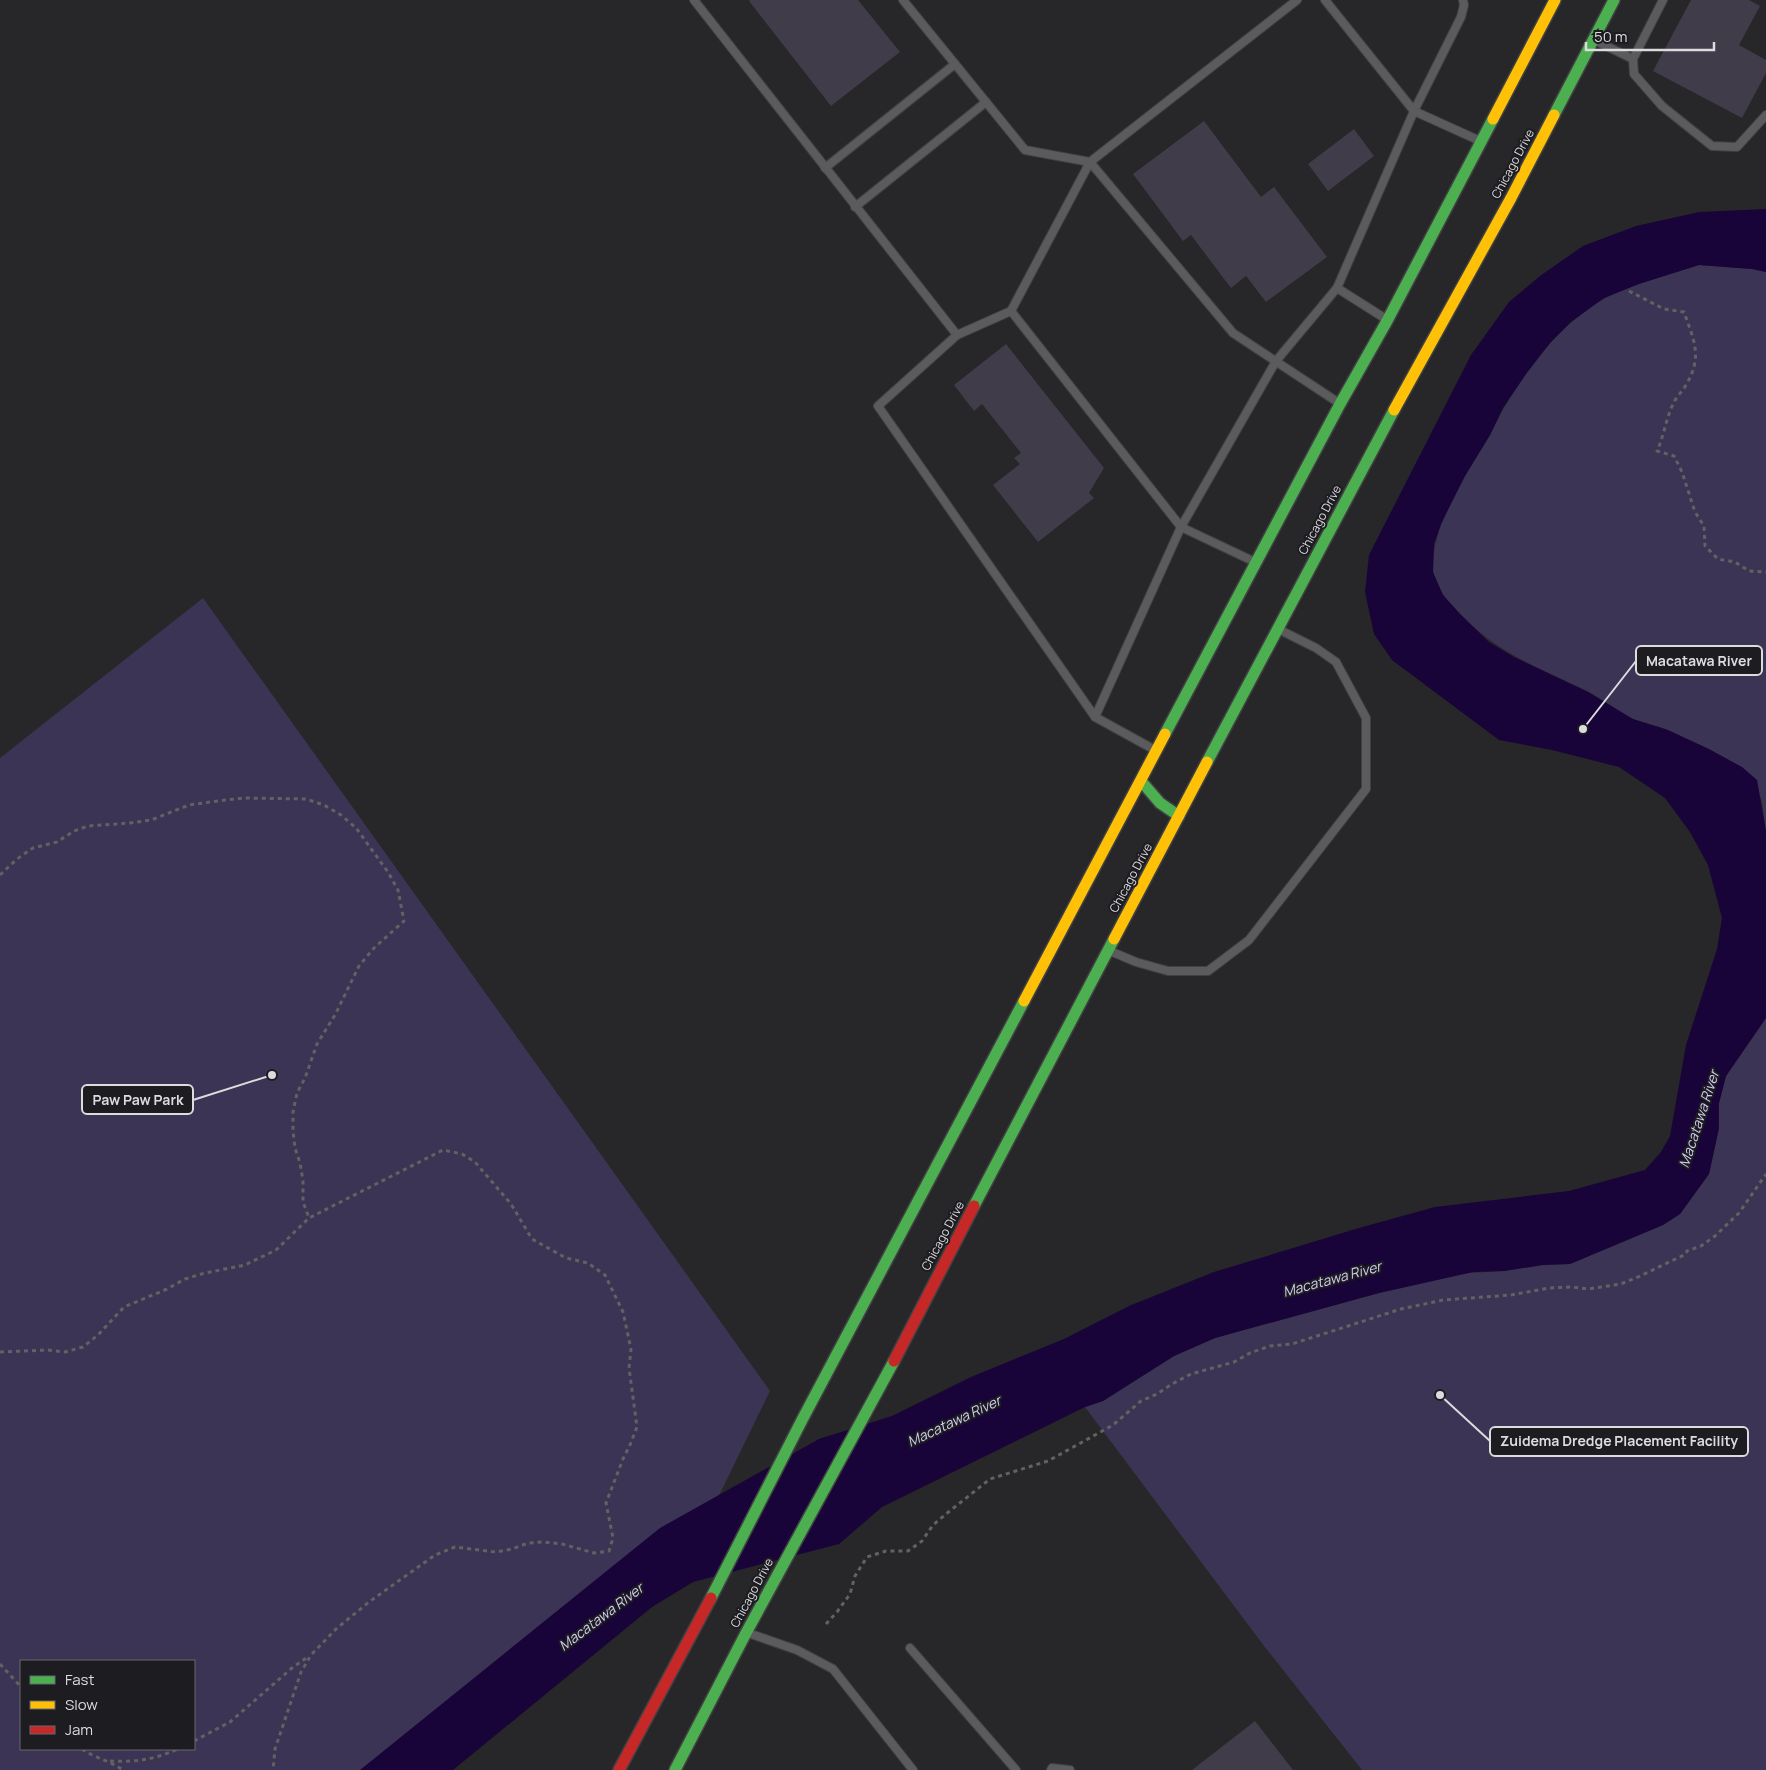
<svg xmlns="http://www.w3.org/2000/svg" width="1766" height="1770" viewBox="0 0 1766 1770" font-family="Manrope,sans-serif">
<style>
.green{fill:#3b3454;fill-rule:evenodd}
.water{fill:#180438}
.building{fill:#403c49}
.lines{fill:none;stroke-linecap:round;stroke-linejoin:round}
.lane-casing{stroke:#414143;stroke-width:10}
.fast-casing{stroke:#414143;stroke-width:14}
.slow-casing{stroke:#414143;stroke-width:14}
.jam-casing{stroke:#414143;stroke-width:14}
.path{stroke:#626263;stroke-width:3;stroke-dasharray:4 4;stroke-linecap:butt}
.lane{stroke:#5b5b5d;stroke-width:8}
.fast{stroke:#4caf50;stroke-width:11}
.slow{stroke:#ffc107;stroke-width:11}
.jam{stroke:#c62828;stroke-width:11}
.labels{text-anchor:middle;stroke-width:4;stroke-linejoin:round;paint-order:stroke}
.street-label{font-size:12px;fill:#dcdbde;stroke:#1d1c21}
.water-label{font-size:14px;font-style:italic;fill:#d3cdf3;stroke:#1d1c21}
.leader{fill:none;stroke:#dcdbde;stroke-width:2}
.callout-dot{fill:#dcdbde;stroke:#1d1c21;stroke-width:2}
.callout{fill:#1d1c21;stroke:#dcdbde;stroke-width:2}
.callout-label{font-size:14px;text-anchor:middle;font-weight:bold;fill:#dcdbde}
</style>
<rect width="100%" height="100%" fill="#272629"/>
<g class="green">
<path d="M1699 265 1752 269 1766 272V831L1761 798C1740 784 1720 769 1700 754 1690 746 1680 738 1669 731 1658 725 1645 724 1633 719 1616 710 1600 697 1583 689 1531 664 1492 651 1453 606 1444 597 1434 583 1433 570 1431 526 1465 476 1487 440 1494 429 1498 417 1505 406 1530 365 1561 323 1604 299 1630 284 1669 275 1699 265Z"/>
<path d="M203 598 770 1391 695 1545 398 1770H0V758ZM21 1661H194V1749H21Z"/>
<path d="M1766 1018V1770H1362L1264 1646 1085 1407 1103 1401 1174 1356 1215 1338 1379 1293 1467 1273 1504 1271 1543 1265 1570 1264 1663 1225 1680 1214 1709 1174 1719 1128V1103L1726 1076Z"/>
</g>
<path class="water" d="M1766 209V272L1752 269 1699 265 1639 284 1604 298 1571 322 1550 343 1526 374 1503 408 1490 435 1465 476 1441 524 1434 544 1433 572 1443 595 1460 614 1489 642 1514 657 1588 692 1633 719 1668 730 1709 749 1742 767 1757 780 1766 831V1018L1726 1076 1719 1103V1128L1709 1174 1680 1214 1663 1225 1570 1264 1543 1265 1504 1271 1473 1272 1379 1293 1215 1338 1174 1356 1103 1401 1085 1407 882 1507 839 1544 693 1582 652 1607 453 1770H360L660 1528 819 1439 892 1416 971 1377 1064 1339 1129 1306 1214 1272 1359 1228 1435 1207 1569 1191 1645 1170 1661 1152 1670 1136 1686 1045 1717 949 1722 918 1708 865 1690 832 1665 798 1619 767 1552 750 1499 740 1392 660 1374 634 1365 592 1369 555 1471 355 1509 302 1540 276 1583 246 1636 226 1699 212Z"/>
<g class="building">
<path d="M750 0H858L900 52 831 106 749 1Z"/>
<path d="M1691 0H1749L1760 6 1739 45 1766 60V73L1742 118 1653 71Z"/>
<path d="M1204 121 1261 197 1274 187 1327 257 1266 302 1246 276 1231 288 1191 235 1183 241 1133 174Z"/>
<path d="M1354 129 1374 156 1328 191 1308 164Z"/>
<path d="M1006 344 1104 468 1089 493 1094 498 1038 542 993 485 1020 464 1014 458 1021 453 982 404 974 411 954 385Z"/>
<path d="M1255 1721 1293 1770H1192Z"/>
</g>
<g class="lines">
<defs>
<g id="lane">
<path d="M694 0 957 335 878 406 1095 717 1155 750"/>
<path d="M903 0 1025 150 1090 162 1297 0"/>
<path d="M1325 0 1414 111 1478 140"/>
<path d="M1594 40 1633 59 1634 74 1662 106 1712 146 1737 147 1766 115"/>
<path d="M1633 59 1663 0"/>
<path d="M825 168 955 64"/>
<path d="M855 207 986 102"/>
<path d="M1337 288 1386 319"/>
<path d="M1011 311 1181 527 1255 562"/>
<path d="M957 335 1011 311 1090 162 1233 333 1339 403"/>
<path d="M1095 717 1181 527 1276 361 1337 288 1414 111 1461 17 1464 5 1463 0"/>
<path d="M1110 951 1136 962 1168 971H1208L1249 940 1366 789V718L1336 662 1316 648 1280 630"/>
<path d="M748 1633 797 1650 833 1669 913 1770"/>
<path d="M910 1648 1016 1770"/>
<path d="M1051 1770 1052 1768 1070 1770"/>
</g>
<g id="fast">
<path d="M1554 115 1614 0"/>
<path d="M1165 734 1340 404 1387 321 1493 119"/>
<path d="M1207 762 1394 410"/>
<path d="M1141 781 1160 803 1179 816"/>
<path d="M974 1206 1114 939"/>
<path d="M711 1598 802 1420 1024 1001"/>
<path d="M675 1770 746 1633 894 1361"/>
</g>
<g id="slow">
<path d="M1493 119 1555 0"/>
<path d="M1394 410 1511 198 1554 115"/>
<path d="M1114 939 1207 762"/>
<path d="M1024 1001 1165 734"/>
</g>
<g id="jam">
<path d="M894 1361 974 1206"/>
<path d="M619 1770 711 1598"/>
</g>
</defs>
<use href="#lane" class="lane-casing"/>
<use href="#fast" class="fast-casing"/>
<use href="#slow" class="slow-casing"/>
<use href="#jam" class="jam-casing"/>
<g class="path">
<path d="M1629 291 1664 309 1684 312C1694 341 1703 356 1686 385 1682 392 1676 397 1673 404 1666 419 1664 435 1657 451L1674 456 1682 472 1695 512 1704 526 1705 546 1718 559 1735 562 1749 571 1766 572"/>
<path d="M0 875 17 859 33 848 57 842 74 831 88 826 130 823 151 820 189 805 225 800 245 798 306 799 324 805 341 815 356 828 388 872 398 890 404 921 374 948 359 966 335 1015 317 1044 305 1078 297 1093 293 1112V1131L295 1148 300 1163 303 1181V1202L309 1218 443 1150 462 1154 475 1162 511 1204 532 1239 566 1258 588 1263 605 1275 623 1312 631 1349 629 1368 637 1427 630 1445 623 1459 606 1503 613 1538 609 1551 594 1553 562 1544 543 1542 528 1543 512 1549 496 1552 455 1547 435 1555 369 1602 336 1629 311 1655 301 1672 275 1749 273 1770"/>
<path d="M0 1352 48 1350 65 1352 83 1347 98 1335 124 1307 167 1289 185 1279 205 1273 245 1265 276 1250 309 1218"/>
<path d="M826 1624 837 1612 850 1594 855 1576 867 1557 886 1551H908L922 1541 933 1525 946 1514 990 1479 1048 1461 1113 1425 1141 1401 1157 1394 1172 1384 1191 1374 1234 1362 1250 1353 1270 1346 1292 1344 1401 1309 1443 1300 1511 1295 1549 1288 1571 1287 1588 1289 1621 1284 1638 1277 1686 1254 1687 1251 1701 1246 1715 1236 1739 1213 1766 1174"/>
<path d="M0 1664 21 1687"/>
<path d="M194 1741 230 1722 292 1668 309 1656"/>
<path d="M82 1749C95 1758 110 1761 123 1770"/>
<path d="M110 1761C138 1762 152 1760 178 1749"/>
</g>
<use href="#lane" class="lane"/>
<use href="#fast" class="fast"/>
<use href="#slow" class="slow"/>
<use href="#jam" class="jam"/>
</g>
<g class="labels">
<g class="street-label">
<text transform="translate(1513 164) rotate(-62)" y="4">Chicago Drive</text>
<text transform="translate(1320 520) rotate(-62)" y="4">Chicago Drive</text>
<text transform="translate(1131 878) rotate(-62)" y="4">Chicago Drive</text>
<text transform="translate(943 1236) rotate(-62)" y="4">Chicago Drive</text>
<text transform="translate(752 1593) rotate(-62)" y="4">Chicago Drive</text>
</g>
<g class="water-label">
<text transform="translate(1699 1119) rotate(-72)" y="5">Macatawa River</text>
<text transform="translate(1332 1279) rotate(-15)" y="5">Macatawa River</text>
<text transform="translate(954 1421) rotate(-25)" y="5">Macatawa River</text>
<text transform="translate(601 1617) rotate(-37)" y="5">Macatawa River</text>
</g>
</g>
<path class="leader" d="M1583 729L1636 661M272 1075L193 1100M1440 1395L1490 1441"/>
<g class="callout-dot">
<circle cx="1583" cy="729" r="5"/>
<circle cx="272" cy="1075" r="5"/>
<circle cx="1440" cy="1395" r="5"/>
</g>
<g class="callout">
<rect x="1636" y="646" width="126" height="29" rx="5"/>
<rect x="82" y="1085" width="111" height="29" rx="5"/>
<rect x="1490" y="1427" width="258" height="29" rx="5"/>
</g>
<g class="callout-label">
<text x="1699" y="666">Macatawa River</text>
<text x="138" y="1105">Paw Paw Park</text>
<text x="1619" y="1446">Zuidema Dredge Placement Facility</text>
</g>
<rect x="20" y="1660" width="175" height="90" fill="#1d1c21" stroke="#69686d"/>
<rect x="30" y="1676" width="25" height="8" fill="#4caf50" stroke="#69686d"/>
<text x="65" y="1685" font-size="15" fill="#dcdbde">Fast</text>
<rect x="30" y="1701" width="25" height="8" fill="#ffc107" stroke="#69686d"/>
<text x="65" y="1710" font-size="15" fill="#dcdbde">Slow</text>
<rect x="30" y="1726" width="25" height="8" fill="#c62828" stroke="#69686d"/>
<text x="65" y="1735" font-size="15" fill="#dcdbde">Jam</text>
<path d="M1586 42v8h128v-8" fill="none" stroke="#dcdbde" stroke-width="2.5"/>
<text x="1594" y="42" font-size="15" fill="#dcdbde" stroke="#1d1c21" stroke-width="4" paint-order="stroke">50 m</text>
</svg>
